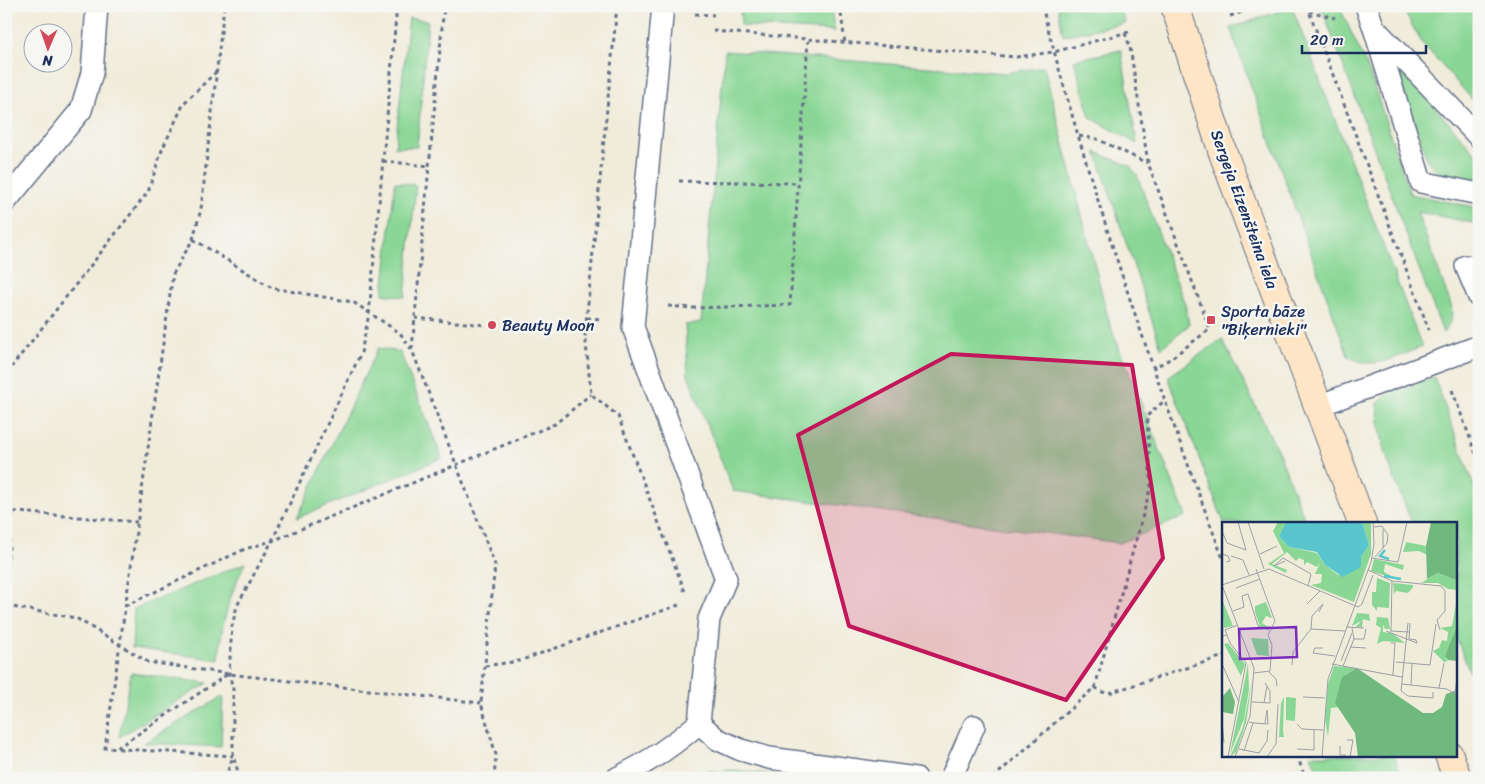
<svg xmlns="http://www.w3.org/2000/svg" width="1485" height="784" viewBox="0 0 1485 784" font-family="Sriracha,sans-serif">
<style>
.green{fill:#8ad795;stroke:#52837a}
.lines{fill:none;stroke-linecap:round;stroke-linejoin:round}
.lane-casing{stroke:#667189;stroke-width:24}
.secondary-casing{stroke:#667189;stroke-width:30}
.path{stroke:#667189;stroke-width:3;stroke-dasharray:4 4;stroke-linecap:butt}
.lane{stroke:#fff;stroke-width:21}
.secondary{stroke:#fde5c5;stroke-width:28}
.marked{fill:#c2185b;fill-opacity:0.2;stroke:#c2185b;stroke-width:4;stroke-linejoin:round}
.poi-dot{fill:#d1495b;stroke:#f6f6f2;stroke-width:2}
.labels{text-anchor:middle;stroke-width:5;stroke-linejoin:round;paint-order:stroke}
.street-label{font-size:16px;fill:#1b2f5e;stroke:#f6f6f2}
.poi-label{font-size:16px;fill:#1b2f5e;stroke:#f6f6f2;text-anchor:start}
.inset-river{fill:none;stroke:#58c6cc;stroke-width:2.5}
.inset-road{fill:none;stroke:#9ba0a8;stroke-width:1}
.view{fill:#7b2cbf;fill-opacity:0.15;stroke:#7b2cbf;stroke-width:2.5}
.inset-edge{fill:none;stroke:#1b2f5e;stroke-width:2.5}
</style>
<rect width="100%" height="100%" fill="#f6f6f2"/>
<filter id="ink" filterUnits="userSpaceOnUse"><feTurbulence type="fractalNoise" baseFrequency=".02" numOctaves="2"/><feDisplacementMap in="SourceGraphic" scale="10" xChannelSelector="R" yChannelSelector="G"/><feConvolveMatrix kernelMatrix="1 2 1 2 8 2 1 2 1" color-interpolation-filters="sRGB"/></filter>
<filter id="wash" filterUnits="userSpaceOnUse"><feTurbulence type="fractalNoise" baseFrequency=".0096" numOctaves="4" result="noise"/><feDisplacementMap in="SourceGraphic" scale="20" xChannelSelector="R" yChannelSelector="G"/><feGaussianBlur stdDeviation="1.12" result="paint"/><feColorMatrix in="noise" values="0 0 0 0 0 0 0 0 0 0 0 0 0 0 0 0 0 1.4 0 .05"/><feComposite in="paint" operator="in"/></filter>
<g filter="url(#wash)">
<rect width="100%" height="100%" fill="#f0ecda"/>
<g class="green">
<path d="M740 6H831L834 31 741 26Z"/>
<path d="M1058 6H1120L1125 23 1063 36Z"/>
<path d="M1321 6H1339L1369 71 1410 194 1479 208V224L1417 212 1451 305C1453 317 1451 323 1443 333Z"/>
<path d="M1401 6H1479V107L1422 43Z"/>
<path d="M1292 7 1422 347C1395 357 1375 372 1348 356L1230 28Z"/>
<path d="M409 18 428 21 417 147H395Z"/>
<path d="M1121 50 1137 144 1090 117 1074 60Z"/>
<path d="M725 51 1005 73 1044 67 1110 325 1186 516 1120 543 733 491 688 375 685 325 701 322Z"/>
<path d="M1394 62 1479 157V182L1438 173 1427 160Z"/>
<path d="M1096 152 1130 166 1137 175 1186 307 1189 325 1161 348Z"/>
<path d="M395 182 416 185 405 297 383 294Z"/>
<path d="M1222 339 1278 451 1306 523H1224L1168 377Z"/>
<path d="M378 348 400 352 442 458 297 518Z"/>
<path d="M1434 377 1479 499V695L1456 637V523H1412C1397 485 1377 443 1378 403L1390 391Z"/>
<path d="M245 563C229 597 221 622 219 660L132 648 134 609Z"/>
<path d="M131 673 208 683 119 737Z"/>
<path d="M223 696 221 747 144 743Z"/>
<path d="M1311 755H1394L1403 778H1320Z"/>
<path d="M733 770 801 778H666L682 772Z"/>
</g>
</g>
<g filter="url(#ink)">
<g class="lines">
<defs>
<g id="lane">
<path d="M1366 6 1374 28 1479 137"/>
<path d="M1374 28 1421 182 1479 194"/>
<path d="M6 201 81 110 92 73 97 6"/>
<path d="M1479 268 1466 266 1479 297"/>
<path d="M1318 406 1479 346"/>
<path d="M699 723 717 739 741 750 769 758 916 778"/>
<path d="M617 778C648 763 674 745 699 723L709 619 726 579 633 327 663 6"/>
<path d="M951 778 974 726"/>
</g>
<g id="secondary">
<path d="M1175 6 1223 153 1362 523"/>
<path d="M1449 755 1457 778"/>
</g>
</defs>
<use href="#lane" class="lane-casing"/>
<use href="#secondary" class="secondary-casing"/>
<g class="path">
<path d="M224 6 201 209 193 239 173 274 105 748 233 756"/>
<path d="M617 6 585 333 591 394 618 416 685 592"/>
<path d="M840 6 845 43"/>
<path d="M1042 6C1091 194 1155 379 1224 561"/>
<path d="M1307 6 1429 330"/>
<path d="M1309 11 1335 18"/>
<path d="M695 14 714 15"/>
<path d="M1230 16 1260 6"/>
<path d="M713 31 1016 57 1054 52 1132 31"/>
<path d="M1125 33 1130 47 1148 163 1210 329 1170 359 1153 368"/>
<path d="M1079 136 1097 139 1147 163"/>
<path d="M383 161 429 166"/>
<path d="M679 181 799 183"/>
<path d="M193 239 272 288 353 302 400 333 412 350 495 565 481 703 496 755 494 778"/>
<path d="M668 306 692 308 790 305 808 41"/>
<path d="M415 318 486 325"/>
<path d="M587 318 601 319"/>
<path d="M412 349 444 6"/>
<path d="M6 374 148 192 162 150 184 103 216 72"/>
<path d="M1452 390 1479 462"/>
<path d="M6 511 137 522"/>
<path d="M6 574 13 511"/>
<path d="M6 606 76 618 148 662 229 674 481 703"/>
<path d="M125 606 245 549 272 541 555 424 591 394"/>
<path d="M485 666 519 661 679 605"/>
<path d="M1095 687 1101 692 1109 693 1224 656"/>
<path d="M117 748 228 674"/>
<path d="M1297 755 1305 778"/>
<path d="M225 778 233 757"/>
<path d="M240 778 233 756V688L229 674 232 626 237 606 272 541 361 353 369 314 397 6"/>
<path d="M993 778 1095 687 1151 486 1147 416 1164 401"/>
</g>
<use href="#lane" class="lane"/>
<use href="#secondary" class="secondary"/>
</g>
</g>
<path class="marked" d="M951 354 1132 365 1163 558 1066 700 849 626 798 435Z"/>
<g class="poi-dot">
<rect x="1206" y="315" width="10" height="10" rx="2.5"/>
<circle cx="492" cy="325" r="5"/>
</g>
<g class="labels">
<g class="street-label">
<text transform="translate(1245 209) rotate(70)" y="6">Sergeja Eizenšteina iela</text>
</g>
<g class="poi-label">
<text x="1221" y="317">Sporta bāze<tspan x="1221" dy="18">"Biķernieki"</tspan></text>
<text x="502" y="331">Beauty Moon</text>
</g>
</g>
<g transform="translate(1222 522)">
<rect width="235" height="235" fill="#f0ecda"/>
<path d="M56 0H64L57 14 67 25 95 31 103 43 116 53 139 45V35L147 23 140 0H149V32L132 80 89 63 99 61 100 52H93L98 41 95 45 85 40 82 43V38L77 36 74 39 65 30 50 42 65 48 64 51 46 42 62 31 51 9ZM184 20 204 24 205 33 197 29 181 30ZM152 37 182 43 181 48 163 42 162 50 179 59 149 49ZM216 51 234 58 235 68 226 67 216 61H199ZM155 56 168 61 167 86 155 85V89L150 83V70H154ZM171 61 191 63V65L186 71 174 69 172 72ZM0 77 11 104 2 106V113ZM235 77V104L225 128 223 136 226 139 222 140 211 129 217 126 220 118 225 119 226 110 218 106 230 104ZM44 80 50 96 44 94 40 101 48 106 38 105 33 90V84ZM135 91 147 92 148 99 141 97 140 105H134L139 99 130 104ZM155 95 166 96 168 107H163L161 103V110L170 111 183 121 161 119 155 122 159 106 154 103ZM29 116 46 117 47 134 35 133ZM6 121 23 142 19 154 2 122ZM26 142 27 168 22 197 8 232ZM112 144 135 146 120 155 117 185 109 186 106 215 103 197 106 162ZM30 159 24 201 14 230 8 235 21 205ZM62 175 61 209 62 215H57L59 181ZM64 175 74 176 73 199 64 198Z" fill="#8ad795"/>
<path d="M209 0H235V63L234 58 216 51 205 57 204 24ZM235 104V139L226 138 223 135 225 128ZM135 146 201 191H211L220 185 224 172 235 168V235H136L133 211 113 181 120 155ZM8 166 13 180 11 192 0 190V175Z" fill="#6fb87e"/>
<path d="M64 0H140L147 23 139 35V45L121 55 103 43 95 30 67 25 57 14Z" fill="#58c6cc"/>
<path class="inset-river" d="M163 28 158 34 167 37M162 54 179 57"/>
<path class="inset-road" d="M26 0 42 47M152 5 160 4 166 13 165 21 153 35M0 9 5 21 24 28 16 0M161 26V7M0 32 6 34 8 39 4 40M38 32 55 24M9 34 21 38 27 53M150 36 176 40 185 0M63 39 52 44 61 36 89 52 86 64M146 48 170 59 219 64 223 69V89L215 98 218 108M0 63 47 47 136 85 140 82 151 53M0 63 32 146 28 194 13 235M14 66 38 57M85 82 98 69M11 89 22 85 20 74 26 72 36 104 47 108M186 101 179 169 186 174 211 176V170M124 105 142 106M89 107 123 109M164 109 195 121 194 118 188 117M168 109 187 110M169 109 170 59M5 113 3 108 16 103M0 114 5 113 8 121 24 141 6 235M132 117H142L144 107M187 118 188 101M169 121H173L171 153M128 125 144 126M101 126H93L91 131 113 134M119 139 130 111M174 140 208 143 214 102M0 142 17 180M110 142 180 155M70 143 71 130 89 107 90 94 101 82 97 90M121 144 132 117 130 106M47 150 54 157 55 164M32 151 48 149 50 123 46 113 53 99 34 47M180 162 225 167 235 173M189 163 190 142M217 166 222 141M233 171 235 156M81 175 103 176M30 180 48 181V169L43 161M42 181 45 164M0 198 2 221M27 200 32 201 46 202 45 188 43 201M75 202 80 207 101 208M125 218H131L128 235M118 224V233H124M17 227 37 231 45 219 46 208M75 227 92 228V208M22 229 31 201M45 235 54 222 56 182M100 235 106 157 149 40 152 22 151 0"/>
<path class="view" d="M74 105 75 135 18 137 17 107Z"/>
<rect width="235" height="235" class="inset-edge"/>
</g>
<rect width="1485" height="784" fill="none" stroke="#f6f6f2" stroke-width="25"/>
<g transform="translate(48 48) rotate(182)"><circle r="24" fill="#f6f6f2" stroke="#9ea6b7"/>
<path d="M0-4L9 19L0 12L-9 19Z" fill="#d1495b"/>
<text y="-8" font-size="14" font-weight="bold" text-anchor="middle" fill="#1b2f5e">N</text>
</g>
<path d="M1302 45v8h124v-8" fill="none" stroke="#1b2f5e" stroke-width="2.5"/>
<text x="1310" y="45" font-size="15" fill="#1b2f5e" stroke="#f6f6f2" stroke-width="4" paint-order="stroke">20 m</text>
</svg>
